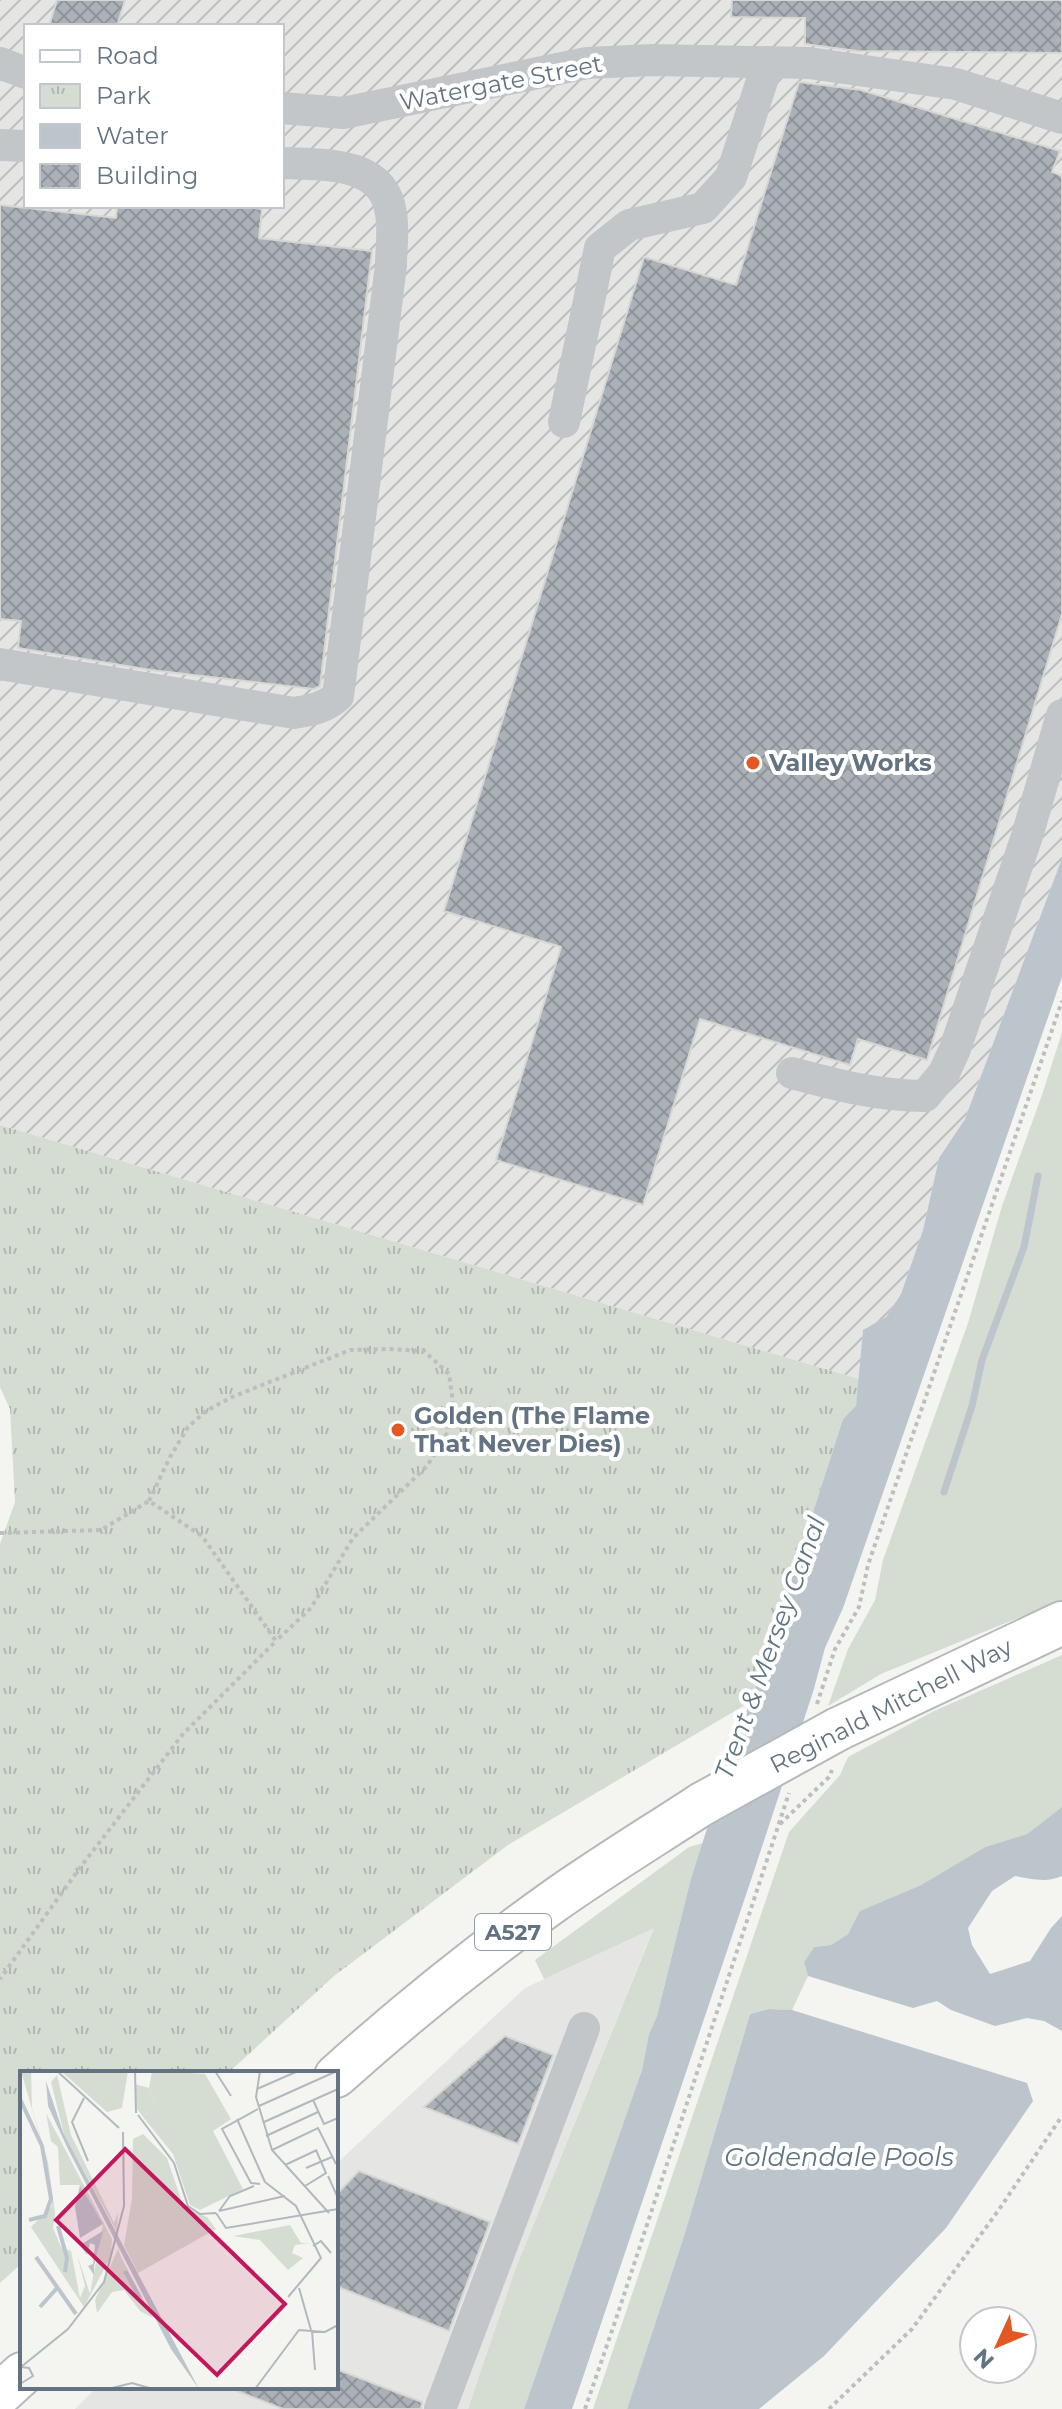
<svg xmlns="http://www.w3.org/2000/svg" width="1062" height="2409" viewBox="0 0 1062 2409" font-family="Montserrat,sans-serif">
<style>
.built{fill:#e5e6e4}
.industrial{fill:url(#industrial-furrows);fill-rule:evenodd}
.grass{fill:#d5dcd2}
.park{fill:url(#park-tufts)}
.water{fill:#bbc5cb}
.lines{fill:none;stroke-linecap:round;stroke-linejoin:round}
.stream{stroke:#bbc5cb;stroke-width:7}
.building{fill:url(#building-cross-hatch);stroke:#d6d6d3;stroke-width:2}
.major-casing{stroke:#b5b9bd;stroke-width:46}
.path{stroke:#bcbec0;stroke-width:4;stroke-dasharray:4 4;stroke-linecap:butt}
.minor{stroke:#c2c6c9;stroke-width:32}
.major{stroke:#fff;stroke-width:42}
.major-bridge-casing{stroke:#b5b9bd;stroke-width:46;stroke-linecap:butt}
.major-bridge{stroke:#fff;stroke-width:42}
.poi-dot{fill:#e35822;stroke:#fff;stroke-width:3}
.labels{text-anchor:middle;stroke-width:8;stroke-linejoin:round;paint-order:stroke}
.shield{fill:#fff;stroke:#929da8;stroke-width:2}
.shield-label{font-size:22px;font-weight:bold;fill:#637382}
.street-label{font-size:24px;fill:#637382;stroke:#fff}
.poi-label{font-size:24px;font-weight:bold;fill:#637382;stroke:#fff;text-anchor:start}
.water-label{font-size:26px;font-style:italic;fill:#5f757f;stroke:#fff}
.inset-river{fill:none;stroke:#bbc5cb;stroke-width:4}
.inset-road{fill:none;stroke:#b1b9be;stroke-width:2}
.view{fill:#c2185b;fill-opacity:0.15;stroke:#c2185b;stroke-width:4}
.inset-edge{fill:none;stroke:#637382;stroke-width:4}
</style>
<defs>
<pattern id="industrial-furrows" width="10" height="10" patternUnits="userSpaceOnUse" patternTransform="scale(2)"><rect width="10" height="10" fill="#e5e6e4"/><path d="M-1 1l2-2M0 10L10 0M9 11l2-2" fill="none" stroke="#bdbfbe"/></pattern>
<pattern id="park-tufts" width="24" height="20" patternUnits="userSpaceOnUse" patternTransform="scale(2)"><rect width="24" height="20" fill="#d5dcd2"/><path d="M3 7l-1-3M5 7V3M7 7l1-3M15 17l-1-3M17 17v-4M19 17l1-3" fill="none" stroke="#b0b7b0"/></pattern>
<pattern id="building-cross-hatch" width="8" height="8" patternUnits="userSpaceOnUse" patternTransform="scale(2)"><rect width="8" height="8" fill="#aab1b7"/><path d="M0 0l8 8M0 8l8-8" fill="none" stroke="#8e949a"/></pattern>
</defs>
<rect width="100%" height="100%" fill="#f4f5f1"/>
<path class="built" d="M654 1927 515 2270 468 2409H75L97 2387H336V2164L525 1988Z"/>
<path class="industrial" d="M0 0H1062V858L965 1119 939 1158 923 1230 901 1294 886 1317 863 1331 859 1379 0 1125ZM26 26H282V206H26Z"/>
<g class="grass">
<path d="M1062 1032V1600L881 1674 828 1706 848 1649 875 1600 883 1560 968 1323 1002 1206 1043 1092Z"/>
<path d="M1062 1655V1807L1027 1834 985 1847 921 1885 861 1911 848 1934 831 1945 814 1947 804 1962 808 1976 792 2010 769 2009 750 2014 684 2236 627 2409H593L789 1832 840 1775 848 1757 934 1711Z"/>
<path d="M703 1843 690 1882 657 2016 649 2034 642 2070 621 2134 524 2409H468L515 2270 654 1928 544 1979 535 1960 689 1847Z"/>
</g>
<path class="park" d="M0 1125 859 1379 856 1407 843 1419 765 1662 750 1702 508 1845 334 1976 228 2073H22V2263L0 2283V1544L15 1502 10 1409 0 1387Z"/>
<g class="water">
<path d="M1062 858V977L843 1608 825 1648 813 1692 752 1877 582 2380 572 2409H524L642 2070 649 2034 657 2016 690 1882 732 1750 765 1662 843 1419 856 1406 863 1330 886 1317 901 1294 923 1230 939 1158 965 1119Z"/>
<path d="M1062 1807V1876C1047 1883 1031 1879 1015 1876L992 1891 968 1928 972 1945 990 1974 1030 1961 1051 1928 1062 1916V2031L1044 2021 1027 2018 995 2026 951 2010 937 2001 913 2008 808 1976 804 1962 814 1947 831 1945 848 1934 860 1911 921 1885 985 1847 1027 1834Z"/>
<path d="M769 2009 792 2010 1027 2083 1033 2101 946 2228 824 2356 759 2409H627L684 2236 750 2014Z"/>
</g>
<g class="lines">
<path class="stream" d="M944 1492 972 1406 982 1360 1024 1247 1038 1176"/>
</g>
<g class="building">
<path d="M57 0H125L117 26H49Z"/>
<path d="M732 0H1062V53L857 51 805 44V18L731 17Z"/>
<path d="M799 82 861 90 1060 151 1052 172 1062 176V614L927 1060 858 1039 850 1065 700 1019 643 1205 496 1160 561 947 444 911 644 257 736 285Z"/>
<path d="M0 205 116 218 117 206H235L262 209 259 238 372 251 320 686 314 689 151 670 18 648 21 621 0 619Z"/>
<path d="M505 2036 553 2055 518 2144 424 2107Z"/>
<path d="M359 2171 490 2222 449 2331 336 2286V2195Z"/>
<path d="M336 2369 422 2402 421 2409H283L230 2388 336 2387Z"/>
</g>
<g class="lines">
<defs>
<g id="major">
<path d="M838 1729 1062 1623"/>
<path d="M336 2076C405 2014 478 1955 554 1901 602 1867 653 1836 702 1804"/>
<path d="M0 2394 22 2374"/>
</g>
</defs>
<use href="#major" class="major-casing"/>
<g class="path">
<path d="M149 1501 170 1457 188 1427 206 1411 232 1397 350 1350 388 1349 424 1351 449 1374 453 1402 446 1436 427 1466 353 1538 311 1608 276 1641"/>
<path d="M0 1533 101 1530 149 1501 202 1536 276 1641 183 1734 79 1869 0 1979"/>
<path d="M817 1704 835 1649 859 1607 868 1565 1062 1001"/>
<path d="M780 1824 829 1777 832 1770"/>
<path d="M585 2409 616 2319 789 1793"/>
<path d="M829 2409 912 2329 998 2211 1062 2116"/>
</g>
<g class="minor">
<path d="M0 63 26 73"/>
<path d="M282 108 343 113 587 63 653 60 809 63 956 84 1062 118"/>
<path d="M0 145 26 146"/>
<path d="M564 422 600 248 629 225 703 208 731 177 768 62"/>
<path d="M0 664 294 713C311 710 325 708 338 696L391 265C391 249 394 230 391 214 384 160 323 165 282 163"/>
<path d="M792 1073C837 1085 878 1096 925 1096L944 1073 955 1049 1027 836 1062 715"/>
<path d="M440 2409 584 2028"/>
</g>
<use href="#major" class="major"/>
<defs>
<path id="major-bridge" d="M702 1804 838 1729"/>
</defs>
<use href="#major-bridge" class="major-bridge-casing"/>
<use href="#major-bridge" class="major-bridge"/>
</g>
<g class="poi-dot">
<circle cx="753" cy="763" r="8"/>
<circle cx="398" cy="1430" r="8"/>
</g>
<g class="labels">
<rect class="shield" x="475" y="1914" width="76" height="36" rx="6"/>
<g class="shield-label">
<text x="513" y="1940">A527</text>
</g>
<g class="street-label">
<text transform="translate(501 83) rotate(-11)" y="8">Watergate Street</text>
<text transform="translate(891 1706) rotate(-27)" y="8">Reginald Mitchell Way</text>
</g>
<g class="poi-label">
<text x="769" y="771">Valley Works</text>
<text x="414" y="1424">Golden (The Flame<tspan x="414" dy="28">That Never Dies)</tspan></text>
</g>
<g class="water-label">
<text transform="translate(770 1648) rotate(-70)" y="9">Trent &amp; Mersey Canal</text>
<text x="839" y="2166">Goldendale Pools</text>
</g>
</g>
<g transform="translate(20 2071)">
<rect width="318" height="318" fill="#f4f5f1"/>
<path d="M1 0H11L12 37 28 91 35 142 33 157 41 176 51 180 60 227 65 215 57 183 70 223 83 153 60 114H40L38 76 31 70 26 42 92 168 91 185 64 236 11 156 32 135 23 76ZM41 0H108L102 37 87 41ZM37 4 51 64 94 152 98 142 97 161 44 63 31 11ZM115 13 129 17 136 36 123 46 115 35ZM98 178 102 188 133 247 120 240 104 219 92 221 77 242 75 229Z" fill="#d5dcd2"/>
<path d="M132 0 185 3 211 48 193 60 223 118 180 139 170 134 153 83 123 46 136 36 129 17Z" fill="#d5dcd2"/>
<path d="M123 63 147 87 164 137 187 146 196 158 118 202 104 174 112 128 113 68ZM270 154 281 172H290L275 174 272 182 283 187 268 199 240 169 213 165Z" fill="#d5dcd2"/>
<path d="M26 10 43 61 179 318 151 278 48 78 28 35ZM60 114 83 153 60 167 55 136ZM83 160 74 195V204L68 195 73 193 75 174 70 172 67 184 60 174Z" fill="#bbc5cb"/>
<path class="inset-river" d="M0 28 22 75 31 128 25 145 9 149M38 155 47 187 45 201M16 186 56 243M105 200 120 227M20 236 38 216"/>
<path class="inset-road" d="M37 0 99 57M115 0 116 42M195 0 211 25M240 0 236 26 252 79 309 142M237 18 278 0M64 27 52 51 68 90M293 29 304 53 318 47M239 35 317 0M238 38 202 58 231 112 240 113M118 44 154 92 168 135 180 143 196 142M217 48 245 111M244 51 318 18M246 65 298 41M252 79 298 57 316 93M265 94 297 79M286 97 312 86M308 105 318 127M245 111 276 135 301 187 268 226M285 115 306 102 296 79M199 140 265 125M199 140 210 125 234 115M196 142 206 157 318 138M293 175 301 170 311 182M279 217 291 259M292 260 295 299M1 296 48 258 84 211 104 135 103 61M0 313 13 305 9 297 1 296M88 318 112 312 133 318M235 318 279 259 305 261 318 254"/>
<path class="view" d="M105 78 265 233 197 304 36 149Z"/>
<rect width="318" height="318" class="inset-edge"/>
</g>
<rect x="24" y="24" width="260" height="184" fill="#ffffff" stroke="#c1c7cd" stroke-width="2"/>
<rect x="40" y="50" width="40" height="12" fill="#ffffff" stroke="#c1c7cd" stroke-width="2"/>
<text x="96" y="64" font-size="24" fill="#637382">Road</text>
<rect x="40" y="84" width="40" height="24" fill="url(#park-tufts)" stroke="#c1c7cd" stroke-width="2"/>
<text x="96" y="104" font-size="24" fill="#637382">Park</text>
<rect x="40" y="124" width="40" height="24" fill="#bbc5cb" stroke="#c1c7cd" stroke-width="2"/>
<text x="96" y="144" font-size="24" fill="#637382">Water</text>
<rect x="40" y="164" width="40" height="24" fill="url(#building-cross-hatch)" stroke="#c1c7cd" stroke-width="2"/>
<text x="96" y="184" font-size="24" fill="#637382">Building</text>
<g transform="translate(998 2345) rotate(226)"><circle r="38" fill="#ffffff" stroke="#c1c7cd" stroke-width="2"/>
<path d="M0-6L14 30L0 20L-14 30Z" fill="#e35822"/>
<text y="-12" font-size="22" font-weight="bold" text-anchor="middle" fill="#637382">N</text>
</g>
</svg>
